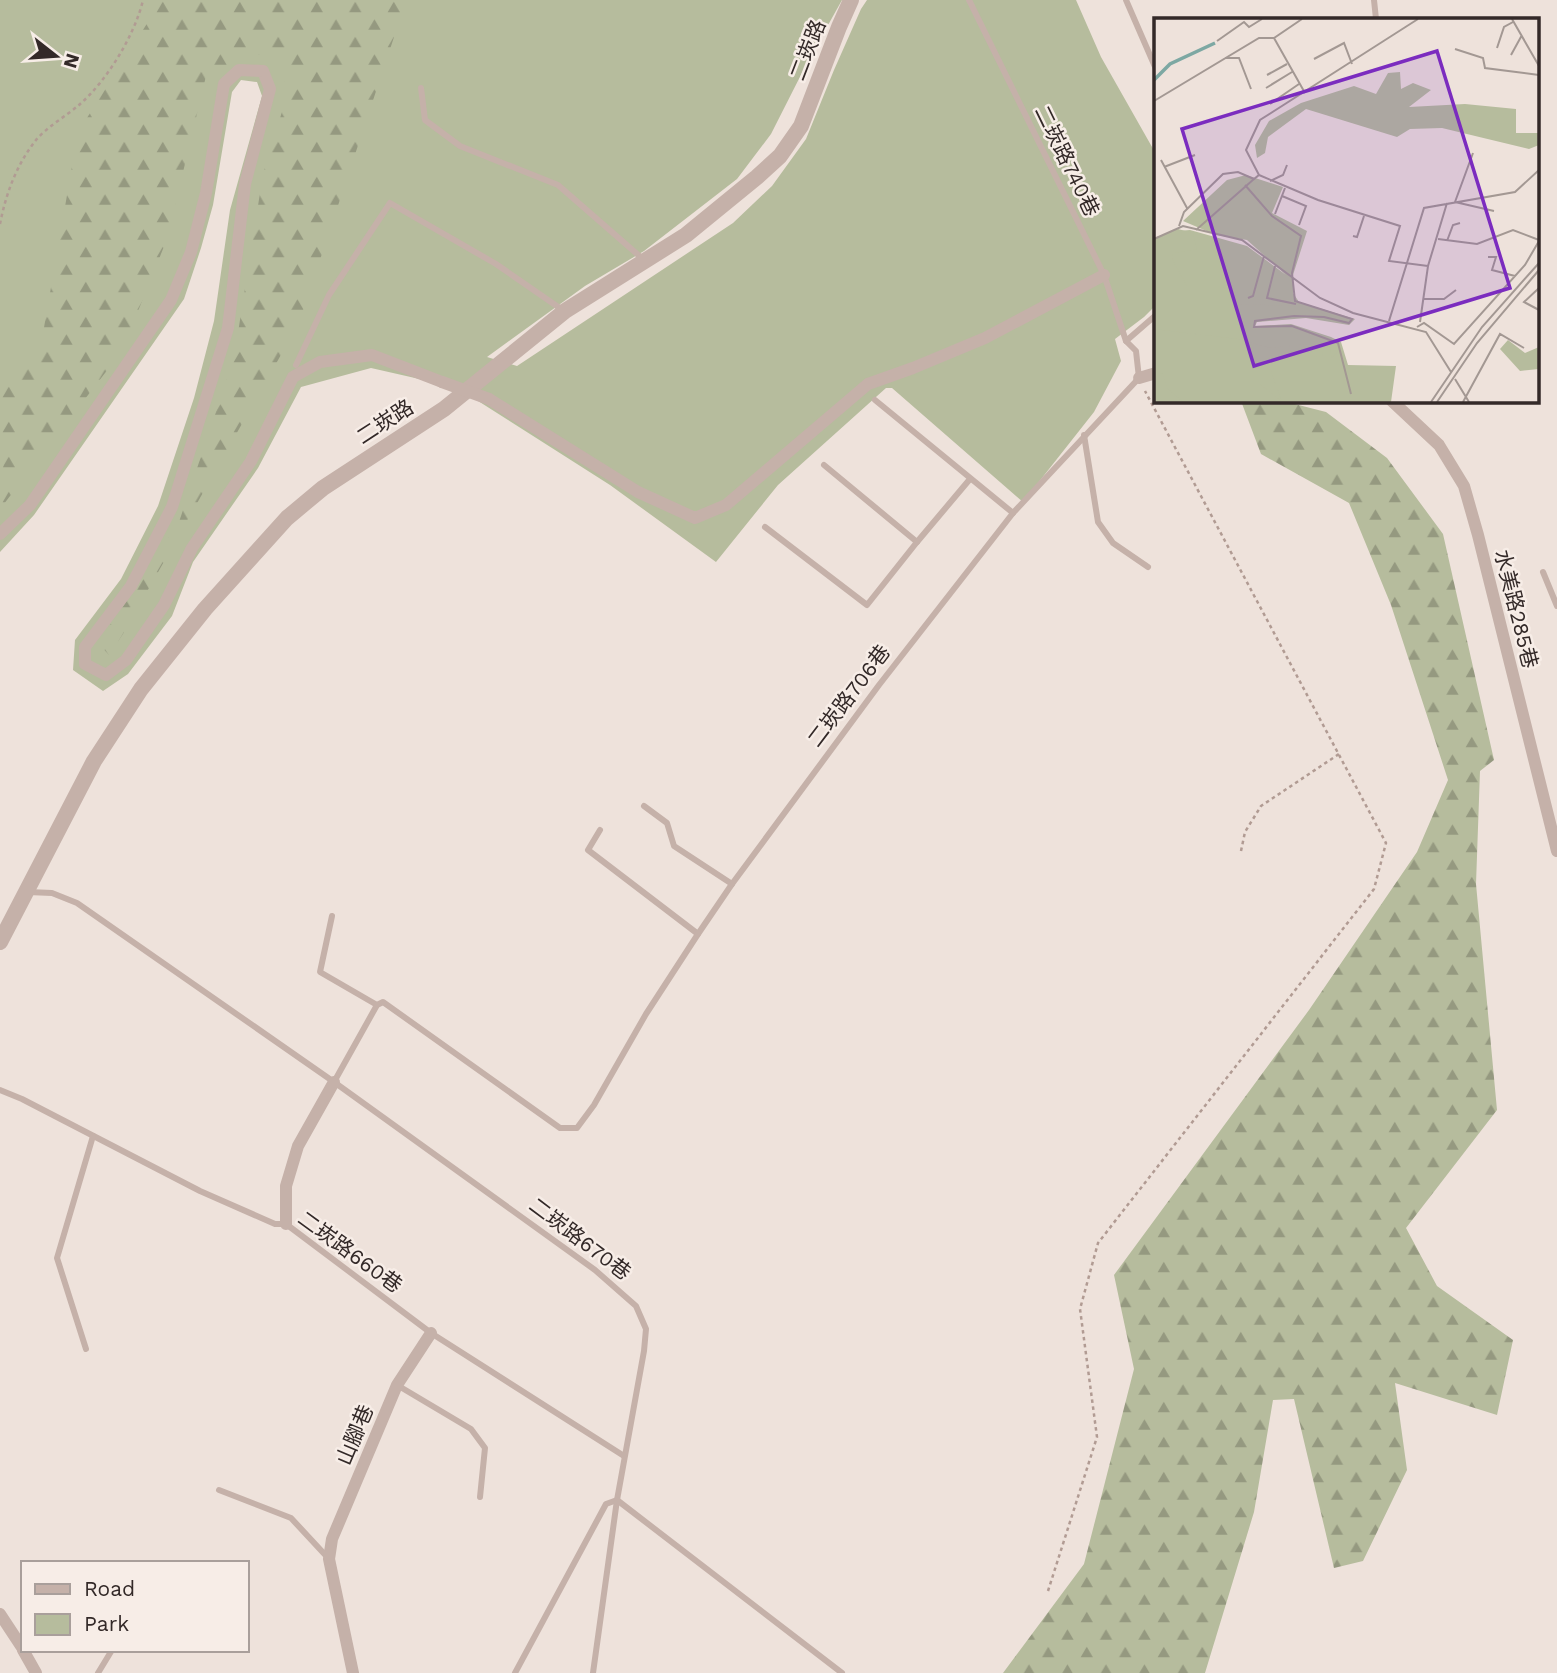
<svg xmlns="http://www.w3.org/2000/svg" width="1557" height="1673" viewBox="0 0 1557 1673" font-family="'Work Sans','Noto Sans TC',sans-serif">
<style>
.green{fill:#b6bc9d}
.forest{fill:url(#forest-firs)}
.lines{fill:none;stroke-linecap:round;stroke-linejoin:round}
.path{stroke:#b19b93;stroke-width:2.5;stroke-dasharray:3.5 3.5;stroke-linecap:butt}
.service{stroke:#c5b1a9;stroke-width:6}
.minor{stroke:#c5b1a9;stroke-width:12}
.tertiary{stroke:#c5b1a9;stroke-width:16}
.minor-bridge{stroke:#c5b1a9;stroke-width:12}
.labels{text-anchor:middle;stroke-width:5;stroke-linejoin:round;paint-order:stroke}
.street-label{font-size:21px;fill:#332928;stroke:#f7ede7}
.inset-river{fill:none;stroke:#7da8a3;stroke-width:3.5}
.inset-road{fill:none;stroke:#a39893;stroke-width:2}
.view{fill:#7b2cbf;fill-opacity:0.15;stroke:#7b2cbf;stroke-width:3.5}
.inset-edge{fill:none;stroke:#332928;stroke-width:3.5}
</style>
<defs>
<pattern id="forest-firs" width="22" height="20" patternUnits="userSpaceOnUse" patternTransform="scale(1.75)"><rect width="22" height="20" fill="#b6bc9d"/><path d="M5 1l3.5 6h-7zM16 11l3.5 6h-7z" fill="#959980"/></pattern>
</defs>
<rect width="100%" height="100%" fill="#eee2db"/>
<path class="green" d="M0 0H842L808 61 771 134 737 179 644 251 585 286 487 357 517 366 733 223 772 186 806 139 834 70 861 9 867 0H1076L1101 57 1156 154V305L1144 317 1115 339 1121 361 1094 412 1023 502 892 388H886L778 485 716 562 610 485 475 399 437 383 371 368 301 387 258 468 193 562 172 616 128 674 103 691 73 670 75 640 121 579 158 506 194 398 214 321 230 210 262 96 257 82 241 80 232 92 213 205 201 248 184 299 34 515 0 552Z"/>
<g class="forest">
<path d="M162 0H423L404 7 299 323 123 634 109 655 97 642 116 617 179 522 234 358 263 174 288 92 275 48 206 76 167 239 122 351 0 509V487L5 455 0 452V364L18 369 38 362 78 132Z"/>
<path d="M1241 401H1283L1326 412 1387 458 1443 534 1494 760 1480 771 1476 884 1497 1110 1406 1228 1437 1286 1513 1340 1497 1415 1395 1383 1407 1470 1363 1561 1334 1568 1294 1399 1273 1400 1254 1512 1205 1673H1003L1084 1564 1134 1369 1114 1275 1309 1010 1417 852 1448 780 1391 605 1349 503 1261 454Z"/>
</g>
<g class="lines">
<g class="path">
<path d="M0 224C6 193 17 164 36 140 47 127 66 116 79 105 106 82 135 35 143 0"/>
<path d="M1241 851 1245 832 1261 806 1339 754"/>
<path d="M1048 1591 1097 1437 1080 1309 1098 1243 1374 889 1386 843 1145 391"/>
</g>
<g class="service">
<path d="M1126 0 1156 69"/>
<path d="M1374 0 1376 19"/>
<path d="M421 88 425 120 460 146 558 185 644 260"/>
<path d="M1126 341 1156 315"/>
<path d="M296 365 329 295 390 203 496 264 564 311"/>
<path d="M875 400 1013 513"/>
<path d="M1084 435 1098 522 1113 543 1148 567"/>
<path d="M824 465 917 542"/>
<path d="M765 527 867 605 917 542 970 479"/>
<path d="M1543 572 1557 606"/>
<path d="M644 806 667 823 674 846 732 884"/>
<path d="M600 830 588 850 698 934"/>
<path d="M28 892 52 893 77 903 334 1082 595 1270 636 1306 646 1329 644 1351 617 1500 593 1673"/>
<path d="M332 916 320 972 377 1005"/>
<path d="M334 1082 377 1005 383 1002 560 1128H577L594 1105 646 1014 698 934 732 884 879 685 1013 513 1139 378 1136 351 1126 341 1104 275 969 0"/>
<path d="M0 1090 22 1099 200 1191 275 1224H286L431 1333 624 1456"/>
<path d="M86 1349 57 1258 93 1136"/>
<path d="M397 1385 471 1429 485 1448 480 1497"/>
<path d="M219 1490 291 1518 329 1559"/>
<path d="M98 1673 112 1650"/>
<path d="M515 1673 606 1504 617 1500 842 1673"/>
</g>
<g class="minor">
<path d="M1139 378 1156 373"/>
<path d="M489 399 638 492 695 518 726 505 868 384 913 368 985 338 1104 275"/>
<path d="M1392 401 1439 445 1464 486 1478 535 1557 851"/>
<path d="M0 534 30 505 171 300 191 252 206 193 224 84 239 70 263 71 270 89 245 184 228 328 172 507 131 586 85 647V664L106 675 126 660 164 605 192 548 251 461 293 377 320 362 372 355 442 382"/>
<path d="M286 1224V1186L298 1146 334 1082"/>
<path d="M0 1614 23 1649"/>
<path d="M23 1650 36 1673"/>
<path d="M353 1673 329 1559 332 1539 397 1385 431 1333"/>
</g>
<path class="tertiary" d="M0 942 94 761 141 689 205 609 287 518 323 488 444 409 565 311 686 235 757 177 780 156 801 126 839 27 851 0"/>
<path class="minor-bridge" d="M442 382 489 399"/>
</g>
<g class="labels">
<g class="street-label">
<text transform="translate(808 50) rotate(-69)" y="7">二崁路</text>
<text transform="translate(1067 161) rotate(64)" y="7">二崁路740巷</text>
<text transform="translate(385 422) rotate(-33)" y="7">二崁路</text>
<text transform="translate(1516 609) rotate(76)" y="7">水美路285巷</text>
<text transform="translate(849 696) rotate(-53)" y="7">二崁路706巷</text>
<text transform="translate(580 1239) rotate(37)" y="7">二崁路670巷</text>
<text transform="translate(350 1252) rotate(36)" y="7">二崁路660巷</text>
<text transform="translate(355 1435) rotate(-67)" y="7">山腳巷</text>
</g>
</g>
<g transform="translate(1154 18)">
<rect width="385" height="385" fill="#eee2db"/>
<path d="M92 157 129 169 118 195 153 213 139 257V275L145 284 201 301 195 307 152 300 103 304 101 308 137 306 177 319 187 324 194 347 242 348 237 384H0V307L13 271V240L23 213 36 212 93 228 132 257 93 222 62 217 29 203 73 162Z" fill="#b6bc9d"/>
<path d="M246 54 247 71 259 65 277 72 255 89 311 86 362 91V115H385V127L375 131 288 110 256 111 243 119 152 91 114 119 111 135 103 140 101 127 115 103 147 85 200 68 222 76 234 55ZM24 211 39 215 43 231 19 235 18 241 33 268H69L83 286 136 288 195 301 144 296 95 304 102 313H148L181 326 184 333 178 340 175 326 169 327 168 338 155 339 154 326 117 330 83 321 0 311V220ZM354 322 371 335 385 329V351L366 353 346 331ZM106 353H117L128 384 106 366ZM8 355 13 370 29 384 0 383V357Z" fill="#b6bc9d"/>
<path class="inset-river" d="M0 62 16 46 61 25"/>
<path class="inset-road" d="M358 1 385 48M120 20 151 75M63 23 90 4 95 9 108 1M343 30 350 9 359 4M301 31 329 40 331 50 385 57M357 37 368 17M71 40H85L97 71M160 41 190 25 198 46M113 57 133 46M112 70 138 54M0 83 105 20H120L148 1M116 86 145 66M319 135 301 184 340 193M7 142 33 190M10 149 41 137M105 157 92 132 106 102 264 1M116 163 129 157 133 147M91 167 118 198 147 218 138 255 141 283 198 301 195 305 170 299 140 298 101 303 100 309 138 308 184 325 197 376M128 178 152 188 145 207M121 196 131 170M25 208 30 194 69 156 84 154 100 161 105 157 164 182 246 208 235 243 274 248M42 212 100 161M199 218 203 219 210 198M0 221 29 208 88 222 166 280 199 295 272 314 297 354M284 221 323 226 359 212 385 222M293 223 299 207 306 205M334 239H342L338 252 361 258M121 248 113 280 142 286M385 270 370 284 385 292M94 280 99 278 110 238M269 281H290L302 272M235 303 270 190 361 174 385 152M266 304 274 248 293 185M263 309 270 305 300 326 371 247 385 223M301 361 315 384M277 384 328 309 385 245M283 384 323 325 385 252M309 384 346 316 370 330"/>
<path class="view" d="M283 33 356 270 100 348 28 111Z"/>
<rect width="385" height="385" class="inset-edge"/>
</g>
<rect x="21" y="1561" width="228" height="91" fill="#f7ede7" stroke="#a99f9b" stroke-width="2"/>
<rect x="35" y="1584" width="35" height="10" fill="#c5b1a9" stroke="#a99f9b" stroke-width="2"/>
<text x="84" y="1596" font-size="21" fill="#332928">Road</text>
<rect x="35" y="1614" width="35" height="21" fill="#b6bc9d" stroke="#a99f9b" stroke-width="2"/>
<text x="84" y="1631" font-size="21" fill="#332928">Park</text>
<g transform="translate(56 56) rotate(107)" stroke="#f7ede7" stroke-width="5" paint-order="stroke">
<path d="M0-5L12 26L0 18L-12 26Z" fill="#332928"/>
<text y="-10" font-size="19" font-weight="bold" text-anchor="middle" fill="#332928">N</text>
</g>
</svg>
